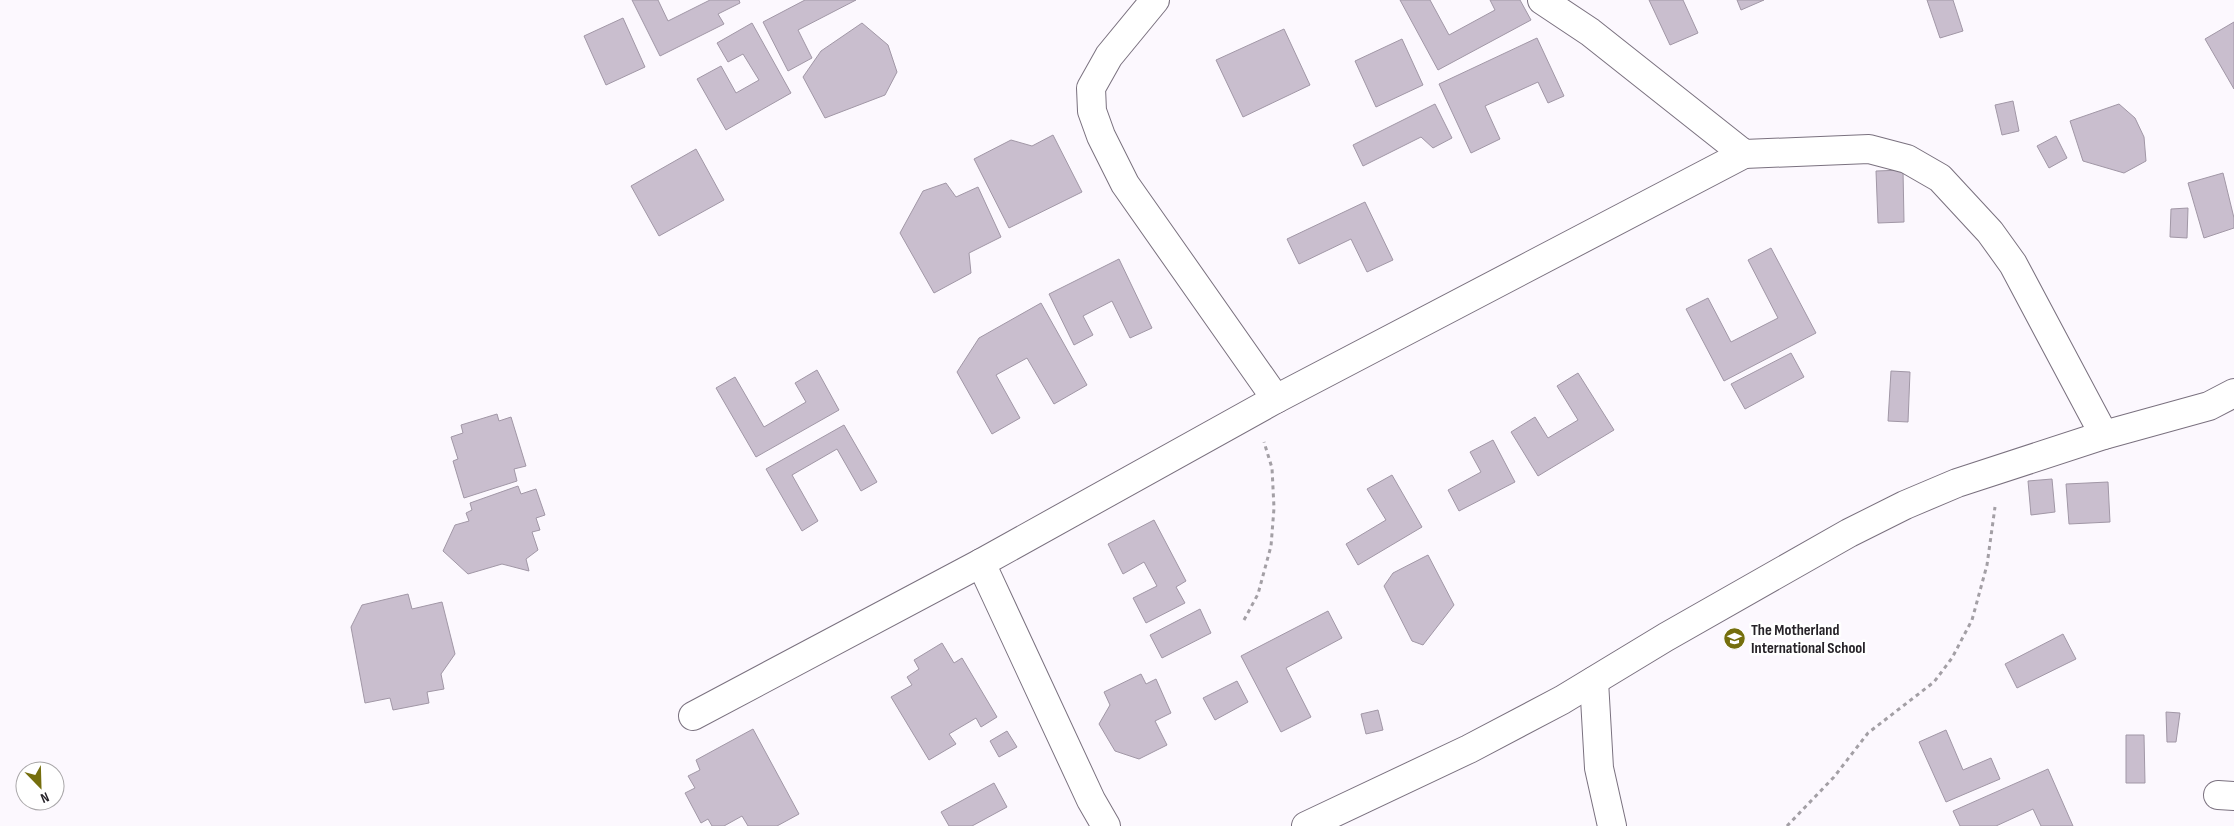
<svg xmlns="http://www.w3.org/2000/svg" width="2234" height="826" viewBox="0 0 2234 826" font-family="'Sofia Sans Condensed',sans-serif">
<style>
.building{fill:#c9bece;stroke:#a197a6}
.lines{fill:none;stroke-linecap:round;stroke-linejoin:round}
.minor-casing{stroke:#7a717f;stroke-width:30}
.path{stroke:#a39fa5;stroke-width:3;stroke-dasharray:4 4;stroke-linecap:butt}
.minor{stroke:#fff;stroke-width:28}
.labels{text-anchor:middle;stroke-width:5;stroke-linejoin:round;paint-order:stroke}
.poi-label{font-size:16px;font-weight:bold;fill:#272329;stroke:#fff;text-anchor:start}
</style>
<rect width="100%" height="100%" fill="#fcf8fe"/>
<g class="building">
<path d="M632 0H658L668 21 710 0H739L740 3 718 14 724 24 660 56Z"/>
<path d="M805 0H856L798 30 812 58 788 71 763 22Z"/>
<path d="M1400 0H1430L1449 35 1495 10 1490 0H1520L1531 20 1438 70Z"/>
<path d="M1649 0H1683L1698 33 1670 45Z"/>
<path d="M1737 0H1764L1741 10Z"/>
<path d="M1927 0H1953L1963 31 1940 38Z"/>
<path d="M623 18 645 67 606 85 584 36Z"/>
<path d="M2234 22V89L2205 39Z"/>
<path d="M752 23 791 93 726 130 697 79 721 66 736 93 759 80 743 54 728 62 717 43Z"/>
<path d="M862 23 888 45 897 72 885 95 825 118 803 77 821 51Z"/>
<path d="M1284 29 1310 85 1243 117 1216 60Z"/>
<path d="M1537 38 1564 96 1548 103 1538 82 1485 106 1500 139 1471 153 1439 84Z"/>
<path d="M1402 39 1423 85 1376 107 1355 61Z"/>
<path d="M2013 101 2019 131 2002 135 1995 105Z"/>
<path d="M1435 104 1452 138 1433 148 1421 137 1363 166 1353 145Z"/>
<path d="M2119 104 2135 118 2144 137 2146 161 2124 173 2083 161 2070 121Z"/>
<path d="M1053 135 1082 192 1009 228 974 159 1011 140 1032 146Z"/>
<path d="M2056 136 2067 158 2049 168 2037 146Z"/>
<path d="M696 149 724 200 659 236 631 186Z"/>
<path d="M1903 170 1904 222 1878 223 1876 171Z"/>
<path d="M2223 173 2234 218V228L2204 238 2188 183Z"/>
<path d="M946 183 956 197 978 187 1001 237 969 253 971 273 934 293 900 233 923 191Z"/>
<path d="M1365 202 1393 260 1367 272 1351 239 1299 264 1287 239Z"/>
<path d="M2188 208 2187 238 2170 237 2171 209Z"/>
<path d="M1771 248 1816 333 1724 381 1686 309 1708 298 1731 342 1778 318 1748 260Z"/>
<path d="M1119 259 1152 328 1130 338 1112 301 1083 316 1093 335 1074 345 1049 294Z"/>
<path d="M1041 303 1087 385 1054 404 1027 358 996 375 1020 418 992 434 957 372 979 338Z"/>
<path d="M1791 353 1804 377 1745 409 1731 384Z"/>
<path d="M817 370 839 410 756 457 716 388 735 377 764 427 806 402 795 383Z"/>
<path d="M1891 371 1910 372 1908 422 1888 421Z"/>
<path d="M1578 373 1614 430 1538 476 1511 432 1535 417 1548 438 1578 420 1557 386Z"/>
<path d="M497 414 499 421 511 417 526 466 514 469 517 481 464 498 453 461 458 459 451 437 463 433 461 425Z"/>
<path d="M844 425 877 482 861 491 837 449 792 475 818 521 802 531 766 469Z"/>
<path d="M1493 440 1515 482 1459 511 1448 490 1481 472 1470 452Z"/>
<path d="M1392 475 1422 527 1358 565 1346 544 1386 520 1367 489Z"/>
<path d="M2052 479 2055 512 2031 515 2028 481Z"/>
<path d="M2108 482 2110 522 2069 524 2066 484Z"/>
<path d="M518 486 521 494 536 489 545 515 536 518 540 530 532 532 538 550 526 559 529 571 502 564 468 574 443 551 455 525 469 521 466 513 472 510 470 503Z"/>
<path d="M1154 520 1186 581 1176 587 1185 603 1146 623 1133 598 1157 586 1144 562 1123 574 1108 544Z"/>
<path d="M1428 555 1454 605 1423 645 1412 641 1384 586 1393 573Z"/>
<path d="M408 594 412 609 442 602 455 654 441 674 444 689 427 692 429 703 393 710 390 698 365 703 351 627 362 605Z"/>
<path d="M1200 609 1211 633 1162 658 1150 635Z"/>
<path d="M1328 611 1342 638 1286 668 1311 717 1281 732 1241 656Z"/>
<path d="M2063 634 2076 659 2017 688 2005 664Z"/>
<path d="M942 643 954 663 962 658 997 717 981 727 976 718 949 734 956 744 929 760 891 697 912 685 907 677 919 669 914 660Z"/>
<path d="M1141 674 1146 684 1156 679 1171 713 1155 721 1167 745 1139 759 1115 751 1099 724 1110 705 1104 692Z"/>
<path d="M1237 681 1248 702 1215 720 1203 698Z"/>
<path d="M1378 710 1383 730 1366 734 1361 714Z"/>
<path d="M2166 712 2180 713 2176 742H2167Z"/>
<path d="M753 729 799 814 777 826H748L742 816 724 826H712L708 819 701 823 685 793 695 788 688 776 700 770 696 760Z"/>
<path d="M1946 730 1963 770 1991 758 2000 779 1946 802 1919 742Z"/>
<path d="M1007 731 1017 747 999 757 990 741Z"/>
<path d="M2126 735H2144L2145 783H2126Z"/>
<path d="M2048 769 2073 826H2041L2033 809 1996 826H1960L1953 811Z"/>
<path d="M994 783 1007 807 972 826H949L941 812Z"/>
</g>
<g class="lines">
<defs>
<g id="minor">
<path d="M1155 0 1109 56 1091 88 1092 111 1101 136 1125 184 1276 399"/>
<path d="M1542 0 1590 32 1744 154 1869 149 1907 159 1940 178 1990 232 2013 264 2104 435"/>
<path d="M981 563 1091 800 1106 826"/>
<path d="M1594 681 1599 768 1612 826"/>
<path d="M693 716 981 563 1276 399 1744 154"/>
<path d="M2218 795 2234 796"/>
<path d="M1306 826 1469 749 1562 700 1666 637 1849 533 1905 505 1957 483 2104 435 2209 406 2234 393"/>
</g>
</defs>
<use href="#minor" class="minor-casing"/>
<g class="path">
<path d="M1244 620 1258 594 1271 546 1274 508 1272 468 1264 442"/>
<path d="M1787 826 1834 777 1868 733 1934 682 1952 658 1972 620 1987 565 1995 507"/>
</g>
<use href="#minor" class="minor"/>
</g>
<defs>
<symbol id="school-disc" viewBox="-11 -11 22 22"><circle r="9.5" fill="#756e0d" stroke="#fff"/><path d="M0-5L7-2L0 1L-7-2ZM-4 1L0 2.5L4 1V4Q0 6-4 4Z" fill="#fff"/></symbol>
</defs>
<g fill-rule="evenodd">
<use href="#school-disc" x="1722" y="626" width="25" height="25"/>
</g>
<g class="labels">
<g class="poi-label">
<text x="1751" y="635">The Motherland<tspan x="1751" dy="18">International School</tspan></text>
</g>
</g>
<g transform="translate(40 786) rotate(157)"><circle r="24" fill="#ffffff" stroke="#a9a7a9"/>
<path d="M0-4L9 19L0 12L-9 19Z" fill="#756e0d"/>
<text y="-8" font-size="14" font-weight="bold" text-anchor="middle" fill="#272329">N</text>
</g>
</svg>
